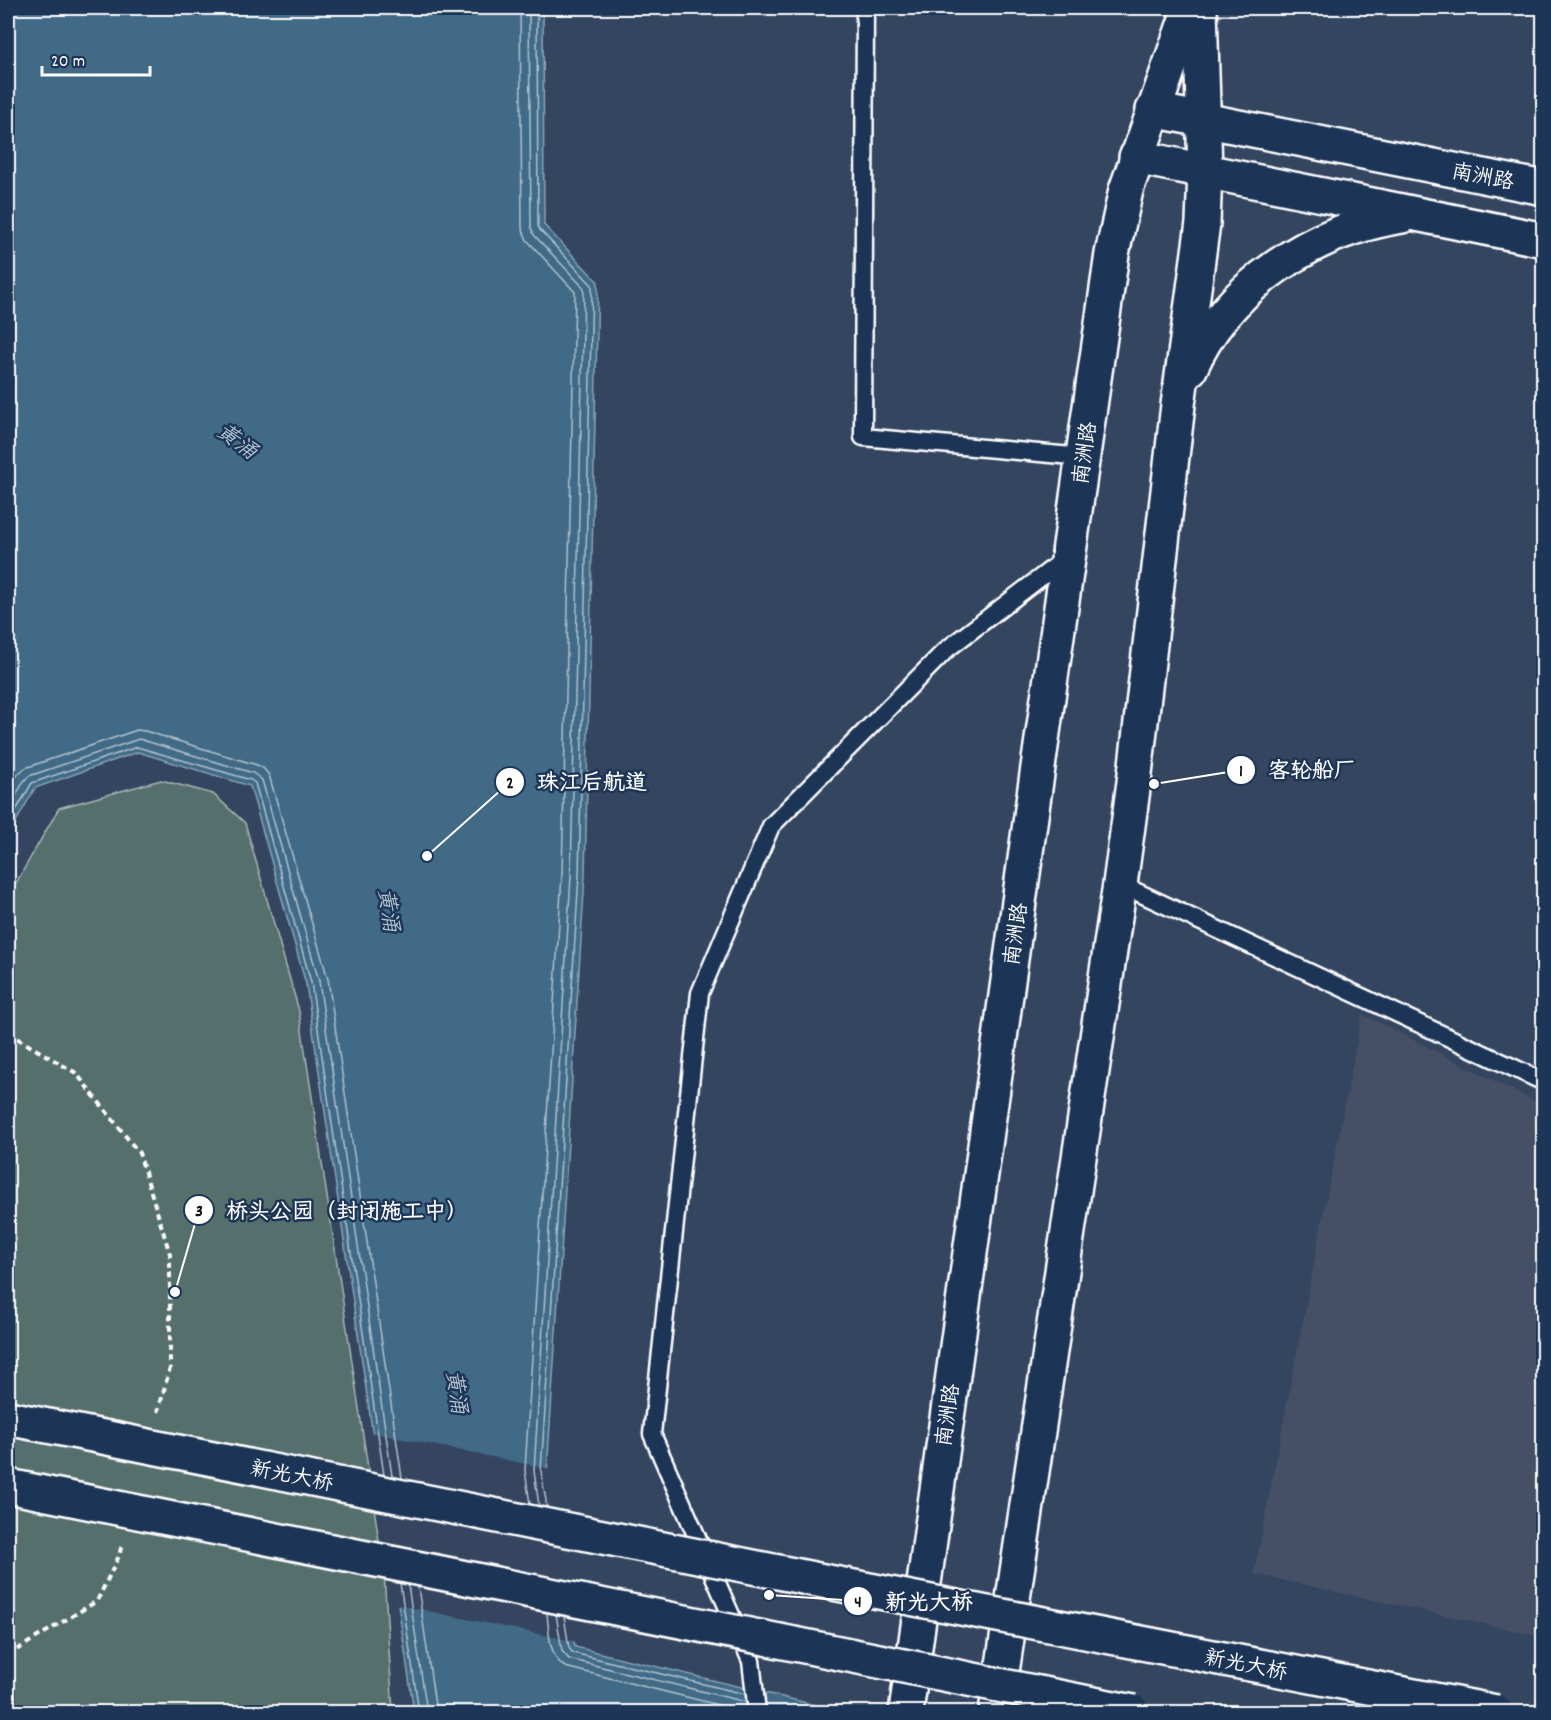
<svg xmlns="http://www.w3.org/2000/svg" width="1551" height="1720" viewBox="0 0 1551 1720" font-family="Dekko,'LXGW WenKai TC',sans-serif">
<style>
.built{fill:#445066}
.green{fill:#546f6c;stroke:#aab7b6;stroke-width:1.5}
.water{fill:#3f6a86;stroke:#8ca6b6;stroke-width:1.5}
.pier{fill:#344560}
.lines{fill:none;stroke-linecap:round;stroke-linejoin:round}
.shore{stroke:#b2c3cf;stroke-width:1.5}
.service-casing{stroke:#fff;stroke-width:21}
.secondary-casing{stroke:#fff;stroke-width:38}
.path{stroke:#fff;stroke-width:4;stroke-dasharray:6 4.5;stroke-linecap:butt}
.service{stroke:#1d3557;stroke-width:16}
.secondary{stroke:#1d3557;stroke-width:33}
.trunk-bridge-casing{stroke:#fff;stroke-width:38;stroke-linecap:butt}
.trunk-bridge{stroke:#1d3557;stroke-width:33}
.labels{text-anchor:middle;stroke-width:5;stroke-linejoin:round;paint-order:stroke}
.street-label{font-size:21px;fill:#fff;stroke:#1d3557}
.water-label{font-size:22px;font-style:italic;fill:#b2c3cf;stroke:#1d3557}
.leader{fill:none;stroke:#fff;stroke-width:2}
.callout-dot{fill:#fff;stroke:#1d3557;stroke-width:2}
.mark-label{font-size:18px;text-anchor:middle;font-weight:bold;fill:#111}
.callout-label{font-size:22px;text-anchor:middle;font-weight:bold;fill:#fff;stroke:#1d3557;stroke-width:5;stroke-linejoin:round;paint-order:stroke}
</style>
<rect width="100%" height="100%" fill="#344560"/>
<filter id="ink" filterUnits="userSpaceOnUse"><feTurbulence type="fractalNoise" baseFrequency=".0167" numOctaves="2"/><feDisplacementMap in="SourceGraphic" scale="12" xChannelSelector="R" yChannelSelector="G"/><feConvolveMatrix kernelMatrix="1 2 1 2 8 2 1 2 1" color-interpolation-filters="sRGB"/></filter>
<g filter="url(#ink)">
<path class="built" d="M1362 1014 1543 1105V1637L1254 1574Z"/>
<path class="green" d="M161 780 213 794 245 823 299 1011 384 1574 393 1712H8V897L59 808Z"/>
<path class="water" d="M8 8H543L544 225 598 282 585 876 547 1472 575 1647 832 1709 831 1712H414L306 984 250 786 138 752 35 788 8 836Z"/>
<path class="pier" d="M369 1432 551 1469 577 1642 394 1604Z"/>
<g class="lines">
<g class="shore">
<path d="M520 8 522 228 527 240 575 292 562 875 525 1470 530 1504"/>
<path d="M529 8 531 227 534 235 584 288 571 876 534 1471 539 1506"/>
<path d="M537 8 538 226 540 230 592 285 579 876 541 1471 547 1507"/>
<path d="M8 791 18 774 25 768 137 730 145 731 257 765 263 768 269 775 328 979 402 1478"/>
<path d="M8 809 24 781 29 776 139 739 253 773 262 780 319 981 392 1476"/>
<path d="M8 824 32 783 137 747 251 780 255 783 311 982 384 1475"/>
<path d="M400 1583 419 1712"/>
<path d="M408 1585 427 1712"/>
<path d="M418 1587 436 1712"/>
<path d="M547 1613C549 1631 548 1656 565 1667L747 1712"/>
<path d="M556 1614 562 1651 569 1659 746 1702"/>
<path d="M564 1616 569 1648 573 1653 745 1694"/>
</g>
<defs>
<g id="service">
<path d="M865 8 863 437 1083 457"/>
<path d="M1120 884 1544 1082"/>
<path d="M757 1712 751 1661 652 1434 700 993 771 826 946 650 1066 558"/>
</g>
<g id="secondary">
<path d="M1153 110 1544 188"/>
<path d="M1136 157 1544 240"/>
<path d="M1190 369C1227 285 1314 230 1402 216"/>
<path d="M906 1712 1031 816 1112 254 1126 190 1190 8"/>
<path d="M996 1712 1120 884 1134 782 1178 405 1203 223 1205 171 1200 8"/>
</g>
</defs>
<use href="#service" class="service-casing"/>
<use href="#secondary" class="secondary-casing"/>
<g class="path">
<path d="M8 1033 76 1073 139 1153 170 1254V1368L158 1412"/>
<path d="M8 1655 97 1601 119 1556 122 1544"/>
</g>
<use href="#service" class="service"/>
<use href="#secondary" class="secondary"/>
<defs>
<g id="trunk-bridge">
<path d="M8 1418 823 1581 1496 1712"/>
<path d="M8 1486 1133 1712"/>
</g>
</defs>
<use href="#trunk-bridge" class="trunk-bridge-casing"/>
<use href="#trunk-bridge" class="trunk-bridge"/>
</g>
</g>
<g class="labels">
<g class="street-label">
<text transform="translate(1483 176) rotate(11)" y="7">南洲路</text>
<text transform="translate(1084 453) rotate(-82)" y="7">南洲路</text>
<text transform="translate(1015 934) rotate(-82)" y="7">南洲路</text>
<text transform="translate(947 1415) rotate(-82)" y="7">南洲路</text>
<text transform="translate(292 1475) rotate(11)" y="7">新光大桥</text>
<text transform="translate(1246 1664) rotate(11)" y="7">新光大桥</text>
</g>
<g class="water-label">
<text transform="translate(238 440) rotate(37)" y="8">黄涌</text>
<text transform="translate(390 910) rotate(82)" y="8">黄涌</text>
<text transform="translate(458 1392) rotate(82)" y="8">黄涌</text>
</g>
</g>
<path class="leader" d="M1154 784L1241 770M427 856L510 782M175 1292L199 1210M769 1595L858 1601"/>
<g class="callout-dot">
<circle cx="1154" cy="784" r="6"/>
<circle cx="427" cy="856" r="6"/>
<circle cx="175" cy="1292" r="6"/>
<circle cx="769" cy="1595" r="6"/>
<circle cx="1241" cy="770" r="15"/>
<circle cx="510" cy="782" r="15"/>
<circle cx="199" cy="1210" r="15"/>
<circle cx="858" cy="1601" r="15"/>
</g>
<g class="mark-label">
<text x="1241" y="776">1</text>
<text x="510" y="788">2</text>
<text x="199" y="1216">3</text>
<text x="858" y="1607">4</text>
</g>
<g class="callout-label">
<text x="1312" y="777">客轮船厂</text>
<text x="592" y="789">珠江后航道</text>
<text x="347" y="1218">桥头公园（封闭施工中）</text>
<text x="929" y="1609">新光大桥</text>
</g>
<rect width="1551" height="1720" fill="none" stroke="#1d3557" stroke-width="30"/>
<rect x="15" y="15" width="1521" height="1690" fill="none" stroke="#fff" stroke-width="2" filter="url(#ink)"/>
<path d="M42 66v9h108v-9" fill="none" stroke="#ffffff" stroke-width="3"/>
<text x="51" y="66" font-size="18" fill="#ffffff" stroke="#1d3557" stroke-width="4.5" paint-order="stroke">20 m</text>
</svg>
